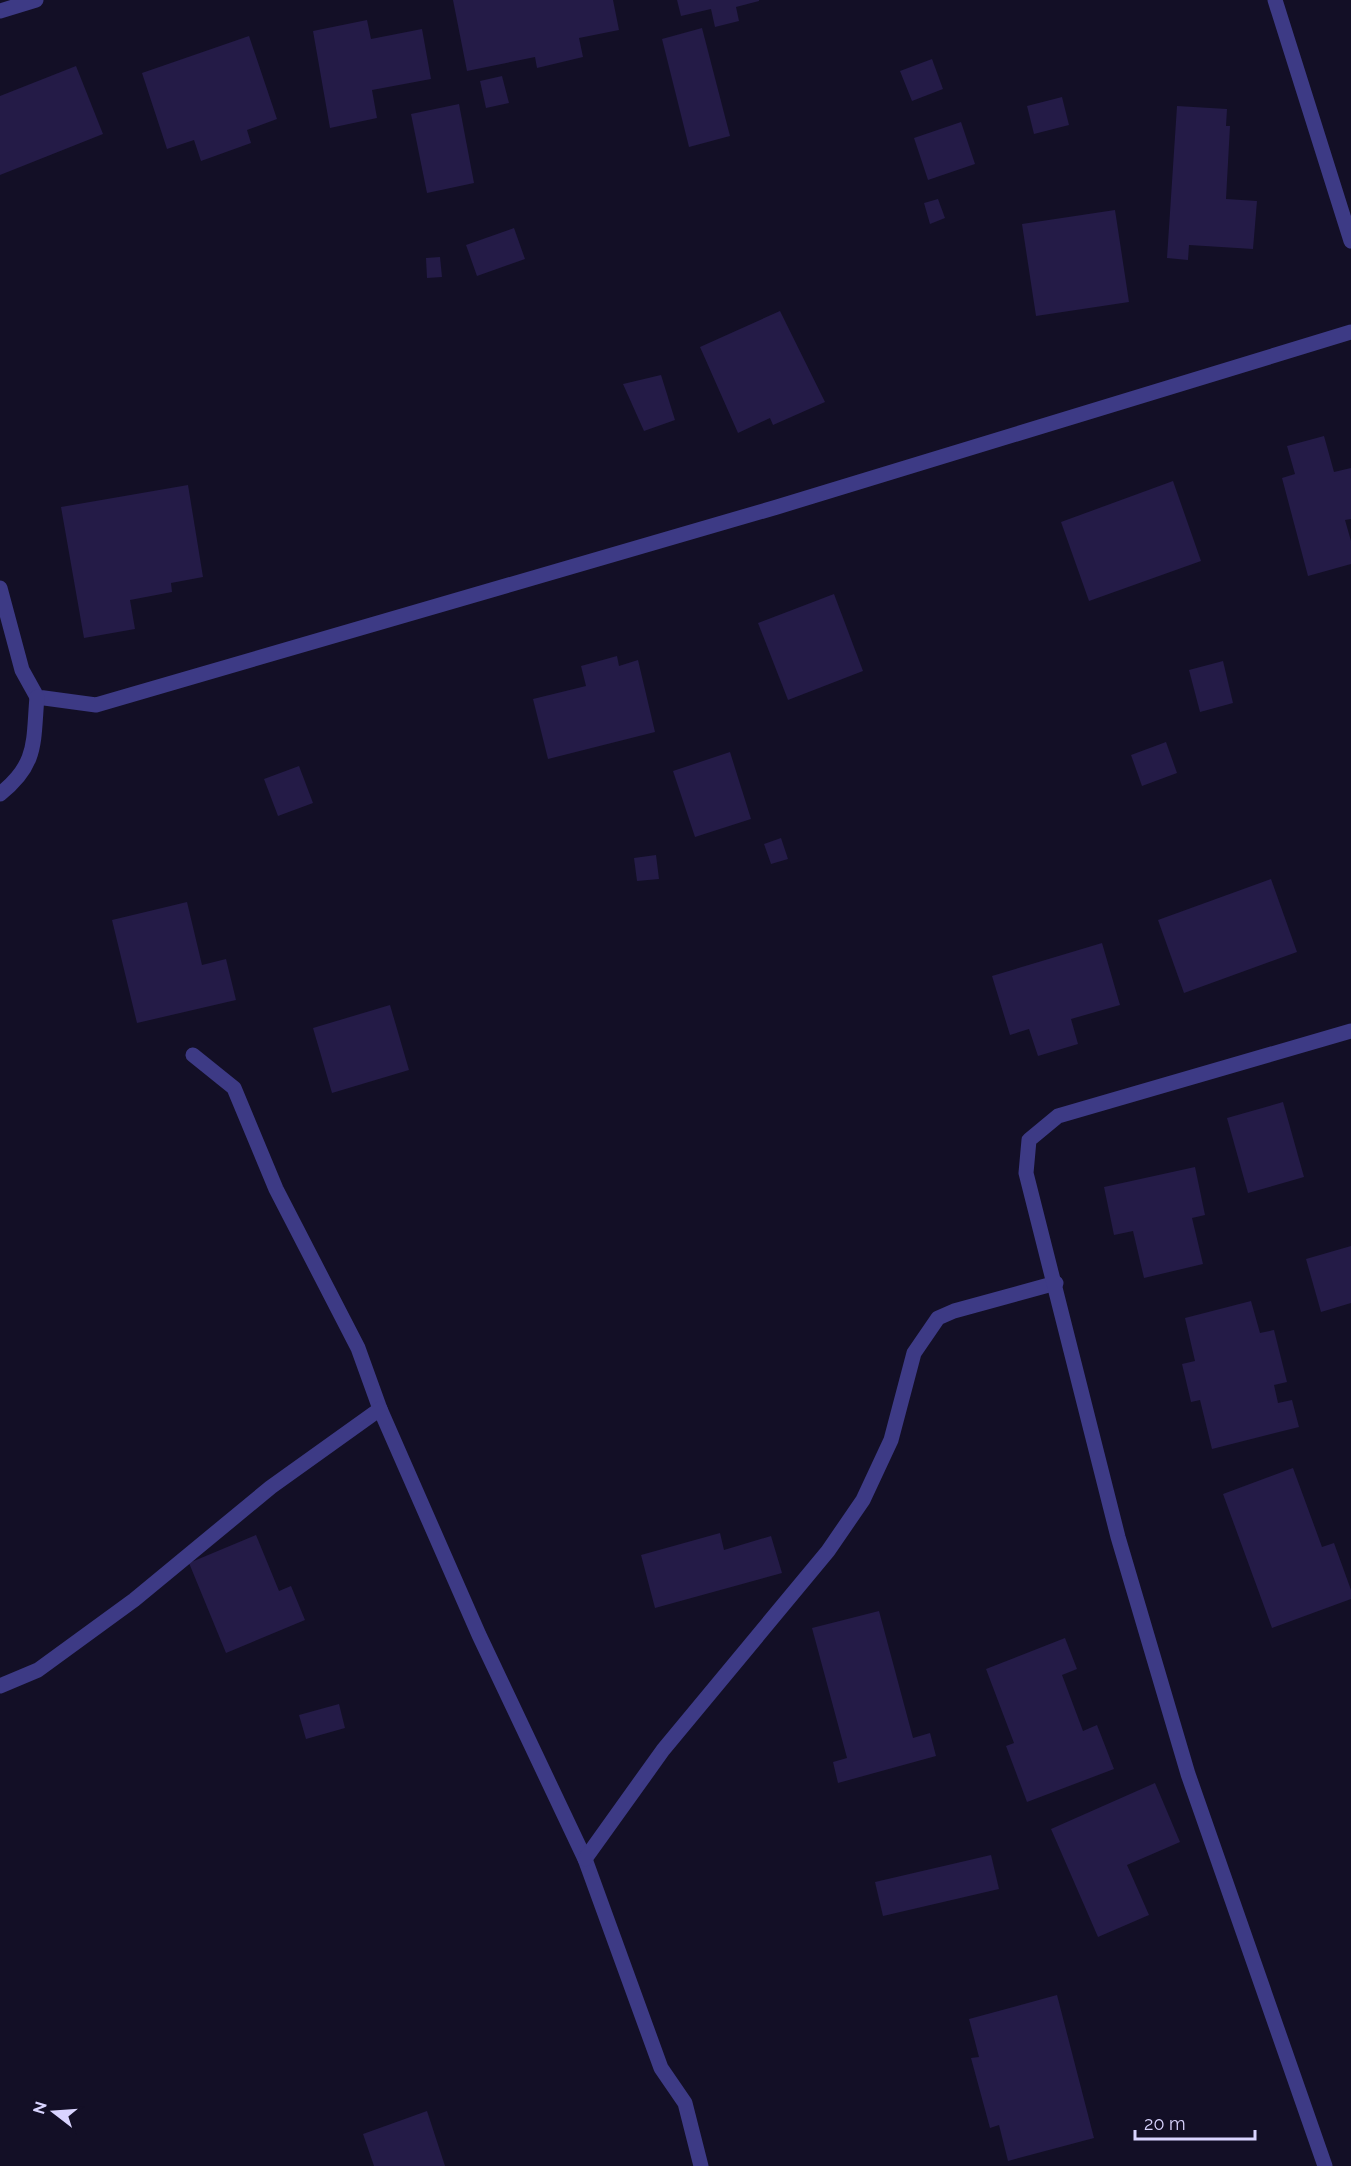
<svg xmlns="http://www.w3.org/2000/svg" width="1351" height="2166" viewBox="0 0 1351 2166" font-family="Raleway,sans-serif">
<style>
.building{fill:#241b47}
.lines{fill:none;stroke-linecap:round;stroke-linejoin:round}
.street{stroke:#3d3a85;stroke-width:15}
</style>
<rect width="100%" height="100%" fill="#130f26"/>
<g class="building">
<path d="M453 0H613L619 30 579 38 583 57 537 68 535 57 467 71Z"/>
<path d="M677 0H759V1L736 7 739 21 715 27 711 9 681 16Z"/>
<path d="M367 20 371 39 422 29 431 79 372 90 377 118 330 128 313 31Z"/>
<path d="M702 28 730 136 689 147 662 39Z"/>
<path d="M249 36 277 119 247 130 251 143 201 161 194 140 167 149 142 73Z"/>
<path d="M932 59 943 89 912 101 900 71Z"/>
<path d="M76 66 103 134 0 175V96Z"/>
<path d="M502 76 509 103 486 108 480 81Z"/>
<path d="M1062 97 1069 125 1034 134 1027 106Z"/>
<path d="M459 104 474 183 427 193 411 114Z"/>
<path d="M1177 106 1227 109 1226 126H1230L1226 199 1257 201 1253 249 1189 245 1188 260 1167 258Z"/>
<path d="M961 122 975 164 928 180 914 138Z"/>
<path d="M938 199 945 218 930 224 924 203Z"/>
<path d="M1115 210 1129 302 1036 316 1022 224Z"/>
<path d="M514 228 525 259 477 276 466 245Z"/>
<path d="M440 257 442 277 427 278 426 258Z"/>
<path d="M780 311 825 402 773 425 770 418 738 433 700 347Z"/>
<path d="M661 375 675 420 644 431 623 384Z"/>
<path d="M1324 436 1334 472 1351 468V519L1345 520 1351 541V564L1308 576 1282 478 1295 474 1287 446Z"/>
<path d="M1173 481 1201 561 1089 601 1061 522Z"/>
<path d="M188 485 203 577 171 583 172 592 130 600 135 629 84 638 61 507Z"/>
<path d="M834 594 863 671 788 700 758 623Z"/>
<path d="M617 656 619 666 638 660 655 732 548 759 533 699 586 686 581 666Z"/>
<path d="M1223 661 1233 703 1200 712 1189 670Z"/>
<path d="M1166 742 1177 773 1142 786 1131 755Z"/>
<path d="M730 752 751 819 695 837 673 771Z"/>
<path d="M299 766 313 803 278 816 264 779Z"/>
<path d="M781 838 788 859 771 864 764 844Z"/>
<path d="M656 855 659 879 637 881 634 858Z"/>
<path d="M1271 879 1297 952 1184 993 1158 920Z"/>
<path d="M187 902 202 965 226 959 236 1000 137 1023 112 920Z"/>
<path d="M1102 943 1120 1005 1071 1019 1078 1044 1038 1056 1029 1029 1010 1035 992 976Z"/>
<path d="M390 1005 409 1070 332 1093 313 1028Z"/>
<path d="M1283 1102 1304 1177 1248 1193 1227 1118Z"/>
<path d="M1195 1167 1205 1215 1192 1218 1203 1264 1144 1278 1133 1231 1114 1235 1104 1187Z"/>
<path d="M1351 1246V1303L1321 1312 1306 1259Z"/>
<path d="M1251 1301 1260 1333 1274 1330 1287 1382 1274 1385 1278 1403 1292 1400 1299 1427 1212 1449 1200 1400 1191 1402 1182 1364 1195 1361 1185 1318Z"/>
<path d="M1293 1468 1322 1547 1334 1543 1351 1590V1599L1272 1628 1223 1494Z"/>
<path d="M720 1533 724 1550 771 1536 782 1573 655 1608 641 1555Z"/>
<path d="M256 1535 279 1591 291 1586 305 1620 226 1653 189 1563Z"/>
<path d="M879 1611 913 1738 930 1733 936 1756 838 1783 833 1762 847 1758 812 1628Z"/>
<path d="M1065 1638 1077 1669 1062 1675 1083 1731 1097 1725 1114 1769 1027 1802 1006 1746 1014 1743 986 1669Z"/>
<path d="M339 1704 345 1728 306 1739 299 1715Z"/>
<path d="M1155 1783 1180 1842 1127 1865 1149 1915 1098 1937 1051 1829Z"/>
<path d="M991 1855 999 1889 883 1916 875 1882Z"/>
<path d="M1057 1995 1094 2138 1008 2161 999 2125 990 2128 971 2058 979 2057 969 2019Z"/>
<path d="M427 2111 445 2166H374L363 2134Z"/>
</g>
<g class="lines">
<g class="street">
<path d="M1275 0 1351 241"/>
<path d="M0 11 36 0"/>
<path d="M0 588 22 670 37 697 96 705 777 507 1351 332"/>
<path d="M0 794C38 764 33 742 37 697"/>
<path d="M193 1055 234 1088 276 1189 358 1348 380 1409"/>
<path d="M0 1686 38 1670 134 1600 271 1487 380 1409 479 1635 585 1859 661 2068 685 2103 701 2166"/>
<path d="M585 1859 663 1750 828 1551 863 1500 891 1440 914 1353 938 1318 954 1311 1056 1283"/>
<path d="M1325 2166 1188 1774 1118 1537 1026 1173 1029 1140 1058 1116 1351 1031"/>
</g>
</g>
<g transform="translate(54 2112) rotate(287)" stroke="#130f26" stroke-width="4.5" paint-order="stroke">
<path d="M0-4.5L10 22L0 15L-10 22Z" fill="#d9d4ff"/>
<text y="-9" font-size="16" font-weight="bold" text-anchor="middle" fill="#d9d4ff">N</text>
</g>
<path d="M1135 2130v9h120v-9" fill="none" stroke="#d9d4ff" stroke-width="3"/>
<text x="1144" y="2130" font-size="18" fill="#d9d4ff" stroke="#130f26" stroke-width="4.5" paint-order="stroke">20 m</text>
</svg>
